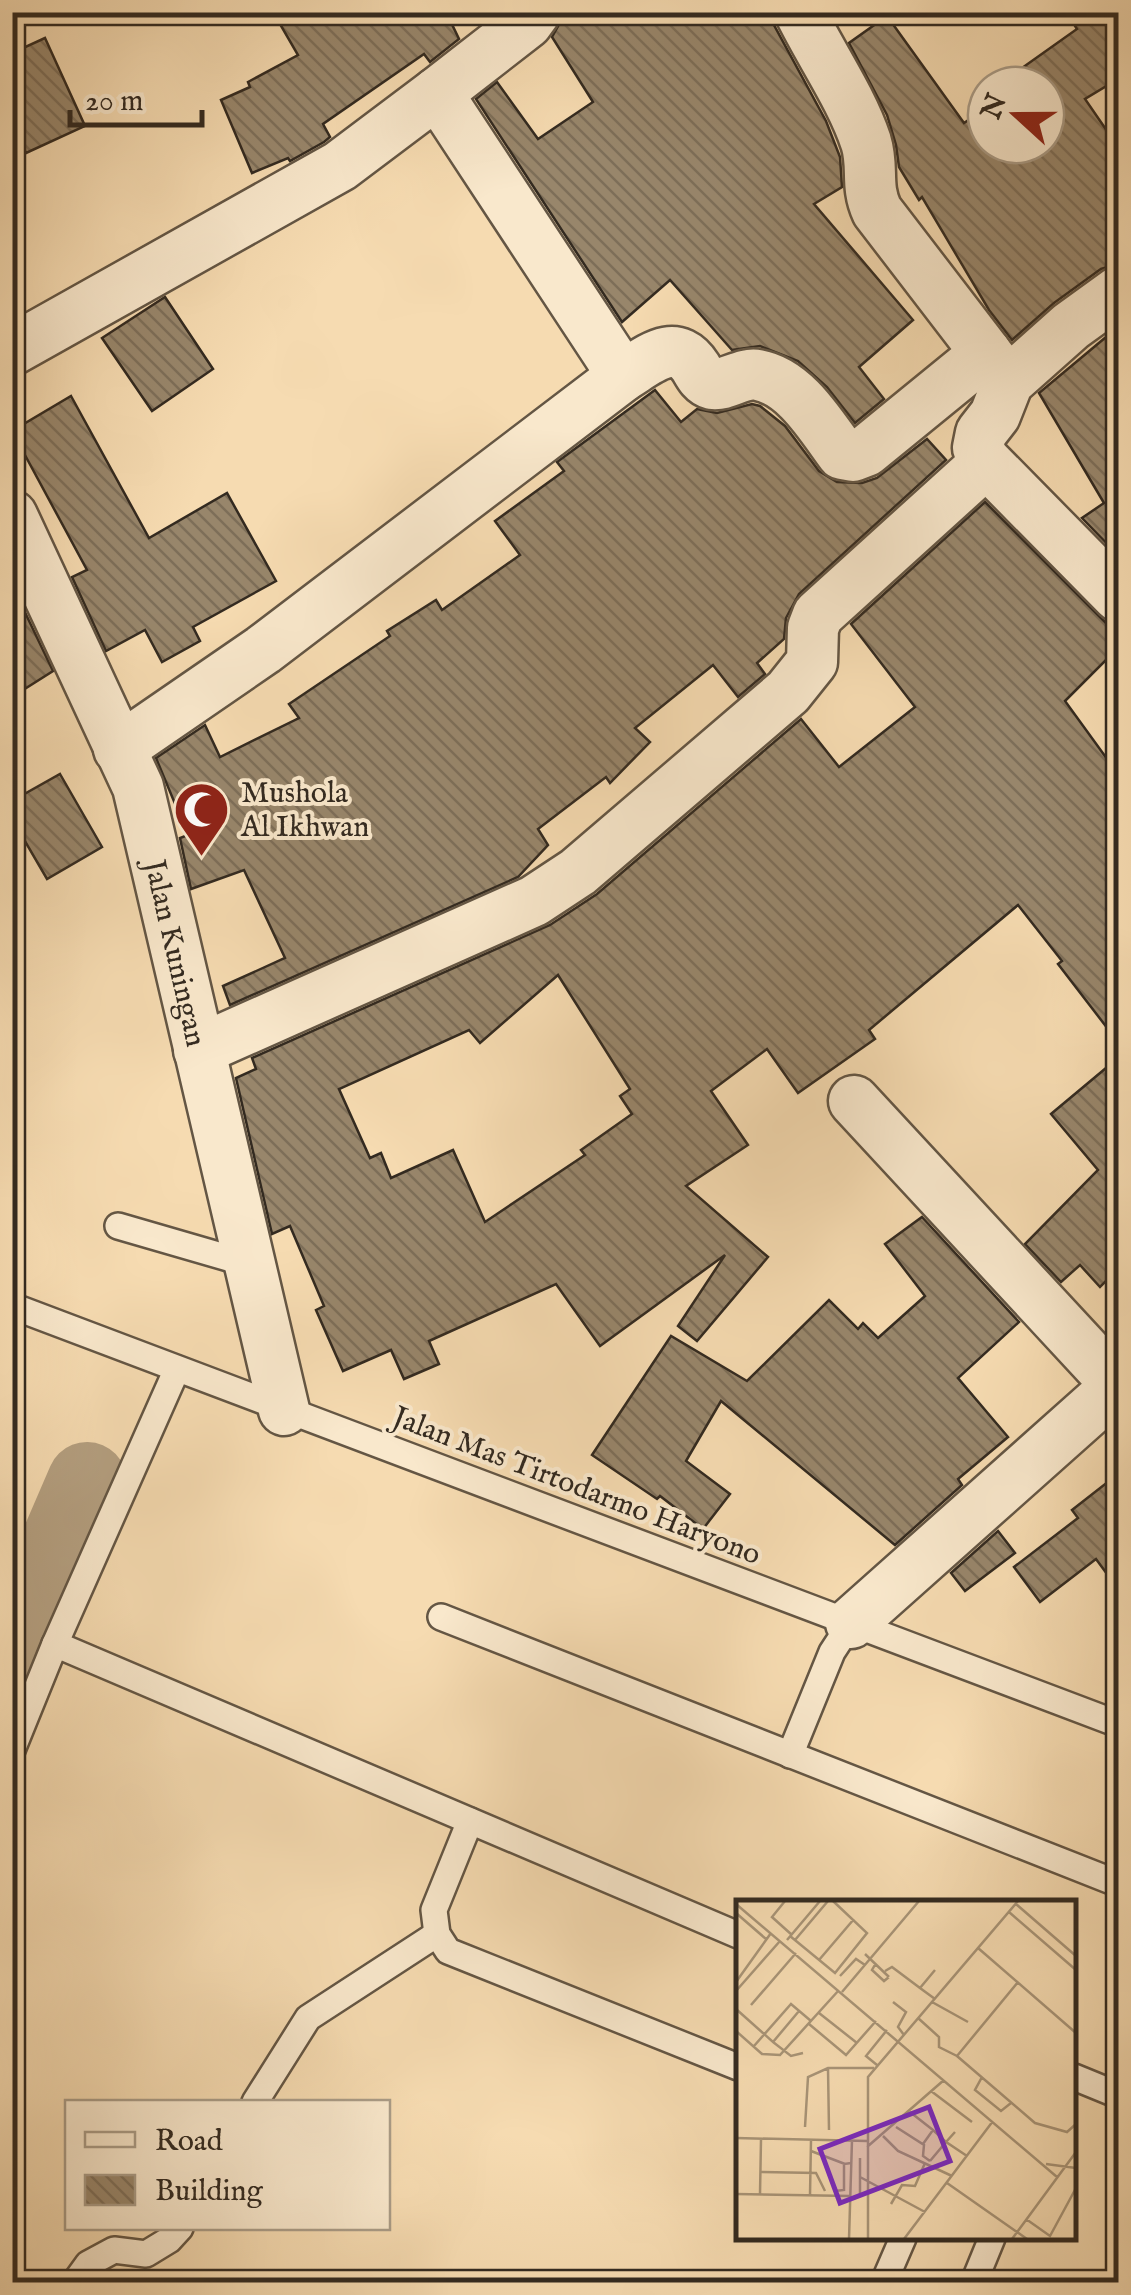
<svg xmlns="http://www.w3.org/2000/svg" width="1131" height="2295" viewBox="0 0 1131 2295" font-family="'IM FELL English',serif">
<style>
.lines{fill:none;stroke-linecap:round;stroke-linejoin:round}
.river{stroke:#b49f80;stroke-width:80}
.building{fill:url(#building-back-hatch);stroke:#332a20;stroke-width:2.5;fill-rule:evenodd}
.service-casing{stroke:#645644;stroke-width:30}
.minor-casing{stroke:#645644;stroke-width:55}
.service{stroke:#f9e8cc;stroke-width:25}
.minor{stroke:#f9e8cc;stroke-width:50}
.labels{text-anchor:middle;stroke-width:8;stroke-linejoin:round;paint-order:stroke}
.poi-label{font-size:30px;fill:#332a20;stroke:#f9e8cc;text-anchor:start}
.street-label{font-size:30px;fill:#332a20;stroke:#f9e8cc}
.inset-road{fill:none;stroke:#a89477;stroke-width:2.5}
.view{fill:#7b2cbf;fill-opacity:0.15;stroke:#7b2cbf;stroke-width:5}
.inset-edge{fill:none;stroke:#332a20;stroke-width:5}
</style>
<defs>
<pattern id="building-back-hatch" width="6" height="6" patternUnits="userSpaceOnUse" patternTransform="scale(2.5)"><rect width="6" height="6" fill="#98866b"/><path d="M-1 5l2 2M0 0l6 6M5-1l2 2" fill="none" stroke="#7d6e58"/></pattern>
</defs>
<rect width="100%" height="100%" fill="#f6dbb1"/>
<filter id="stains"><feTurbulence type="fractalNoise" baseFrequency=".002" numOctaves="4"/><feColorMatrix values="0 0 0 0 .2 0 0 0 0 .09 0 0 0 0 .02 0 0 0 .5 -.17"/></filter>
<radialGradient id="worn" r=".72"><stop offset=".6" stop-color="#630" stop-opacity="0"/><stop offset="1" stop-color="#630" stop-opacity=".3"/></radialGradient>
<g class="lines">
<path class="river" d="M12 1656 87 1482"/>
</g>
<g class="building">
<path d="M273 12H446L459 39 430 62 424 54 323 124 330 137 324 142 290 161 288 158 252 173 221 100 250 87 248 82 298 55Z"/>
<path d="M575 12H772L774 25 826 121 840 157 842 187 814 204 913 320 859 367 884 399 855 423 827 387 798 361 760 346 732 350 670 280 622 322 476 99 497 82 538 139 593 102 552 37 561 21Z"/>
<path d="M1066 12H1118V79L1085 99 1118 147V264L1101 269 1054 303 1012 340 989 310 922 197 919 200 899 167 896 145 887 115 849 43 887 16 964 123 986 108V145H1046V85H1018L1021 82 1015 73 1077 29Z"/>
<path d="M45 38 85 126 26 153 12 123V53Z"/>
<path d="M165 297 213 369 152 411 102 338Z"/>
<path d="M1118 327V550L1115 552 1082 518 1104 503 1039 393Z"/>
<path d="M655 390 681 422 697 409 717 413 752 404 760 406 785 426 819 471 837 482 862 483 877 478 927 439 946 460 799 594 786 618 784 639 757 663 765 674 738 697 713 665 635 728 650 742 610 783 606 777 538 829 548 845 518 877 230 1005 223 986 285 958 244 870 191 889 180 838 188 835 156 758 205 725 220 757 299 718 289 704 390 636 387 631 436 600 442 610 520 555 495 521 564 471 557 462Z"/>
<path d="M71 396 149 538 227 493 276 581 193 627 200 641 162 662 145 630 106 651 72 577 87 570 12 431Z"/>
<path d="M985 502 1118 635V648L1065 701 1118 774V1042L1058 964 1062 961 1018 905 869 1030 875 1039 798 1093 767 1049 711 1091 748 1145 686 1186 768 1257 697 1341 678 1326 725 1255 600 1346 556 1284 429 1341 439 1364 404 1379 391 1350 343 1371 316 1310 324 1306 290 1226 272 1234 236 1078 256 1069 252 1058 550 925 597 894 801 719 839 767 915 707 851 624ZM558 975 630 1089 620 1096 632 1114 581 1150 585 1155 485 1222 453 1150 391 1178 381 1153 370 1158 339 1089 469 1030 480 1043Z"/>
<path d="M21 604 53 671 12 697V608Z"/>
<path d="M60 774 102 847 47 879 12 819V801Z"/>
<path d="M1118 1058V1269L1100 1287 1080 1265 1061 1282 1025 1244 1098 1170 1051 1114Z"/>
<path d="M922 1217 1019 1322 958 1378 1008 1437 958 1479 962 1485 895 1545 721 1401 686 1461 730 1494 703 1529 660 1496 657 1499 592 1455 671 1336 747 1381 829 1300 858 1329 863 1323 878 1338 925 1296 885 1244Z"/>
<path d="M1118 1474V1589L1096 1559 1040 1602 1014 1567 1078 1518 1072 1510Z"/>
<path d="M998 1531 1015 1553 965 1591 951 1573Z"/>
</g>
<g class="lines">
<defs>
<g id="service">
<path d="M118 1226 249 1264"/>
<path d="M12 1306 1118 1724"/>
<path d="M441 1617 1114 1882"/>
<path d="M55 1644 738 1935"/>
<path d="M12 1750 55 1644 177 1369"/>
<path d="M790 1755 832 1652 851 1623"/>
<path d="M470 1821 434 1910 437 1934 448 1951 738 2067"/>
<path d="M1074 2077 1118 2095"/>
<path d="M255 2102 308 2018 437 1934"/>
<path d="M75 2282 88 2264 114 2250 146 2254 169 2240 180 2228"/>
<path d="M884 2282 903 2238"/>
<path d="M974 2282 992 2238"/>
</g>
<g id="minor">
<path d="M800 12C821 55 851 97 866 142 874 168 865 185 877 211L986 353"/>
<path d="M437 93 527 23 535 12"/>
<path d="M12 350 340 166 437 93 623 376"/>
<path d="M983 459 1118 596"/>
<path d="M12 516 138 787 284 1410"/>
<path d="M119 749 263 650 623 376C648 361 675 335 696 368 700 375 704 382 712 384 727 386 742 372 758 375 796 382 821 426 842 454L853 456 866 451 986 353 1008 382"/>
<path d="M199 1050 534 901 578 872 788 692 812 662 813 628 818 615 979 469 983 459 978 448 981 433 995 415 1008 382 1071 326 1118 292"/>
<path d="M854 1101 1118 1386"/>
<path d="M851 1623 1118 1385"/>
</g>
</defs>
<use href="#service" class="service-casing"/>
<use href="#minor" class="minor-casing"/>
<use href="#service" class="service"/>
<use href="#minor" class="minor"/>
</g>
<defs>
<symbol id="mosque-pin" viewBox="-11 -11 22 30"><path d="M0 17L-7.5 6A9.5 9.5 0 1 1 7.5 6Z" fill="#8f2418" stroke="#f9e8cc"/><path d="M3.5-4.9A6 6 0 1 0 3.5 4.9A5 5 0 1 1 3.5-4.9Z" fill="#fff"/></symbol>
</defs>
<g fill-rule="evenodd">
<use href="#mosque-pin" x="170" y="778" width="63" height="86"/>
</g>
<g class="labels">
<g class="poi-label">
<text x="241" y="802">Mushola<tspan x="241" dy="34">Al Ikhwan</tspan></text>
</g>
<g class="street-label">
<text transform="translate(176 953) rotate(77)" y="10">Jalan Kuningan</text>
<text transform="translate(577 1485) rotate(21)" y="10">Jalan Mas Tirtodarmo Haryono</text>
</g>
</g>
<g transform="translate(736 1900)">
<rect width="340" height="340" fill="#f6dbb1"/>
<path class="inset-road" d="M49 1 36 17 56 35M0 4 321 277M280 4 340 56M273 12 340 70M0 13 30 39M54 36 99 73 131 33 97 1M51 40 84 1M59 40 92 1M242 48 340 133M129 54 153 77M83 60 118 19M140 63 136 70 148 81 153 77M149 71 156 67 184 88M104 76 120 59 129 65M0 82 35 33M282 82 221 156 299 223 331 232 340 224M0 91 44 41M106 92 183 1M199 99 184 88 199 70M157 102 170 112 162 127 168 135M196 102 232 122M15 105 60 53M0 109 37 142 63 111M83 113 121 143M182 118 203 137V147L221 156M73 124 110 155 140 121M0 131 26 154 44 155 103 90M37 142 55 156 67 153M18 146 55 104 75 121M141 165 130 156 151 130M92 168 93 230M246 177 239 190 265 211 275 203M195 191 236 222M174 212 197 230 187 244M69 227 72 177 92 168H138M160 227 188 245 187 256 194 261M197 230 210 242 219 232M147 236 162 251 216 276M0 238 131 241M131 247 208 180M75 251 109 264M194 261 210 242 231 256M310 264 340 268M25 272 80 273 89 291M124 277 189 312M211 283 291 339M99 291 108 290V264L115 263M0 294 114 296M24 294 25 239M74 295 75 240M124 295V258M155 304 166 285 179 286 189 263M290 319 314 336 340 288M113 339 116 240M132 339V177L282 1M168 339 257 221M276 339 340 252"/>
<path class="view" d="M193 207 214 261 104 303 84 249Z"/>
<rect width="340" height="340" class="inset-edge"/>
</g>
<rect width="1131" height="2295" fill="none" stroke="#f6dbb1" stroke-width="50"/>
<rect x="15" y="15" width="1101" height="2265" fill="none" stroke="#332a20" stroke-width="5"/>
<rect x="25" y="25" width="1081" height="2245" fill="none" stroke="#332a20" stroke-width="2.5"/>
<rect x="65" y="2100" width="325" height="130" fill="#f9e8cc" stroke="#aa9c87" stroke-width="2.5"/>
<rect x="85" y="2132" width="50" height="15" fill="#f9e8cc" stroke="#aa9c87" stroke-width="2.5"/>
<text x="155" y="2150" font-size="30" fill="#332a20">Road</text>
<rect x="85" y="2175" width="50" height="30" fill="url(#building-back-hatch)" stroke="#aa9c87" stroke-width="2.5"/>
<text x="155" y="2200" font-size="30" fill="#332a20">Building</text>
<g transform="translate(1016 115) rotate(291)"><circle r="48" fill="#f9e8cc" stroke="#aa9c87" stroke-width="2.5"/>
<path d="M0-8L18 38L0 25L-18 38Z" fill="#8f2418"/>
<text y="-15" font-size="28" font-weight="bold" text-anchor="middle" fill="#332a20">N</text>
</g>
<path d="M70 110v15h132v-15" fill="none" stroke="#332a20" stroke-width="5"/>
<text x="85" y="110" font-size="30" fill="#332a20" stroke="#f9e8cc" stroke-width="8" paint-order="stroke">20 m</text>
<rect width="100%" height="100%" filter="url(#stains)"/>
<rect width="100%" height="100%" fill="url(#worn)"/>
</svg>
